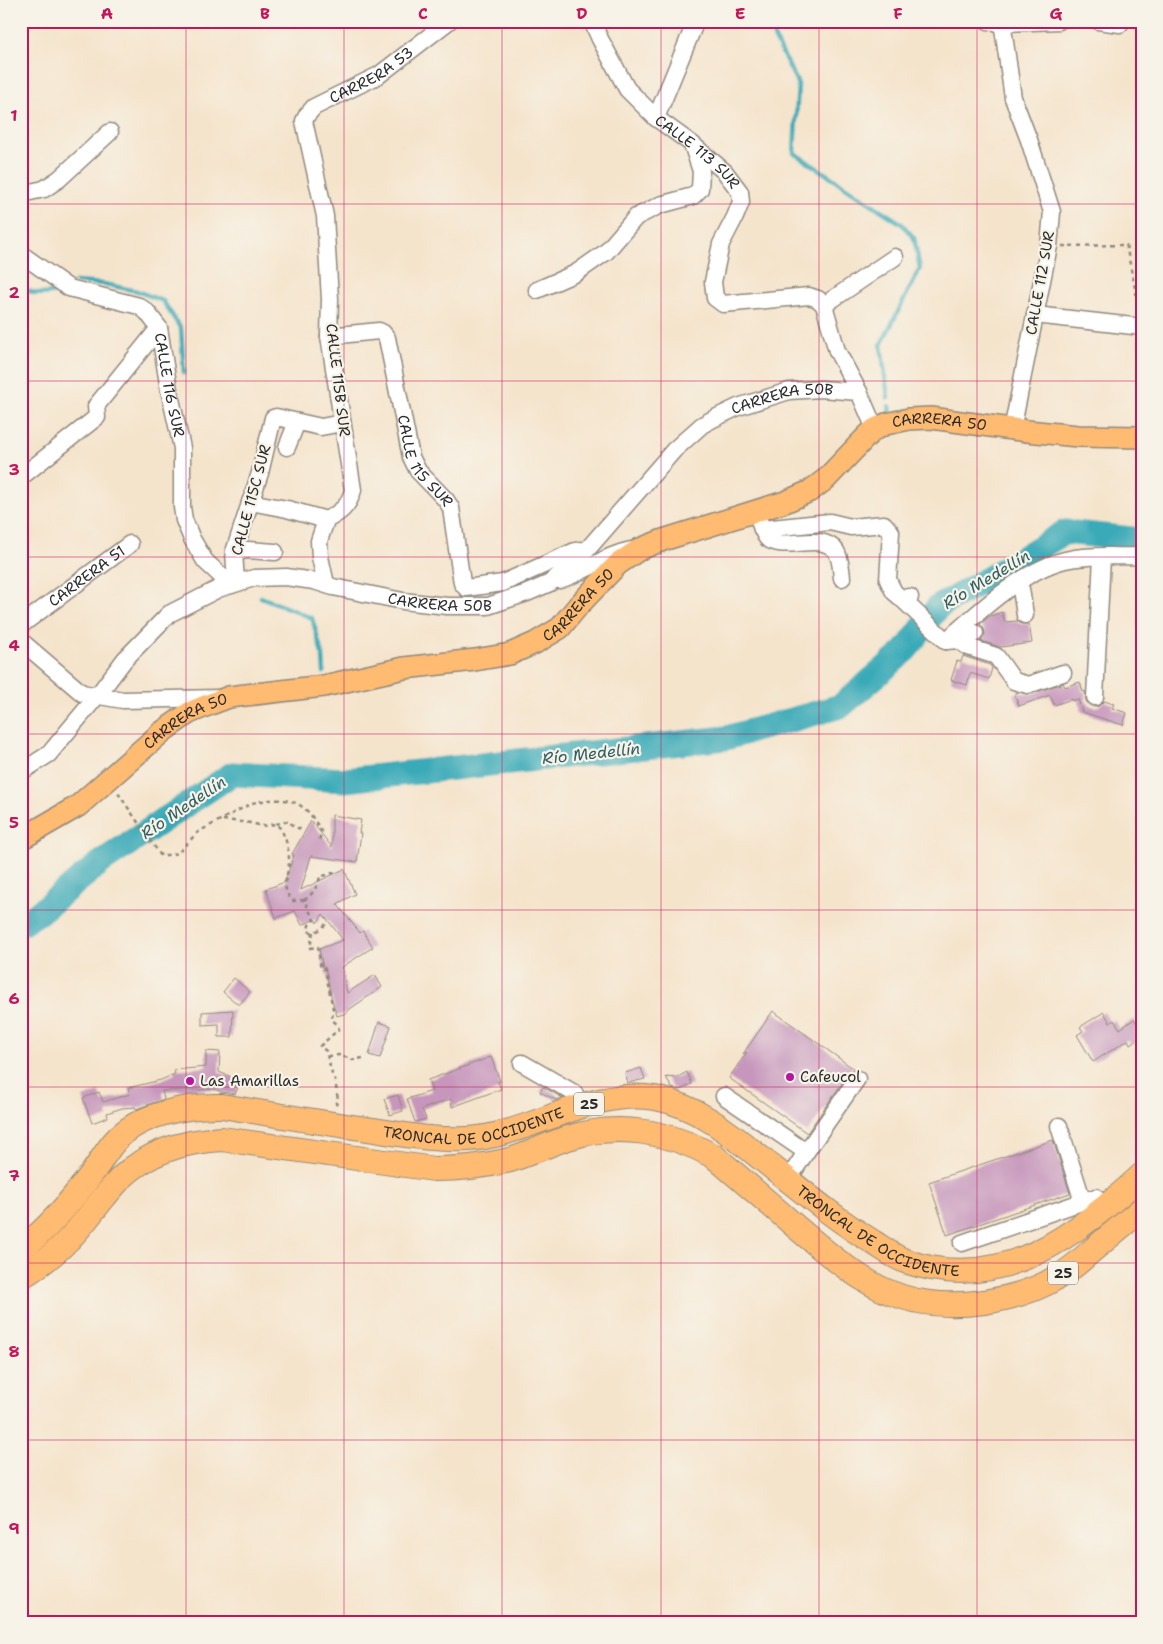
<svg xmlns="http://www.w3.org/2000/svg" width="1163" height="1644" viewBox="0 0 1163 1644" font-family="'Shantell Sans',sans-serif">
<style>
.lines{fill:none;stroke-linecap:round;stroke-linejoin:round}
.stream{stroke:#3aaab8;stroke-width:4.5}
.river{stroke:#3aaab8;stroke-width:25}
.building{fill:#c696bc}
.minor-casing{stroke:#90887c;stroke-width:19}
.major-casing{stroke:#90887c;stroke-width:24}
.highway-casing{stroke:#90887c;stroke-width:26}
.path{stroke:#90887c;stroke-width:2.5;stroke-dasharray:4 4;stroke-linecap:butt}
.minor{stroke:#fff;stroke-width:16}
.major{stroke:#febb71;stroke-width:21}
.highway{stroke:#febb71;stroke-width:24}
.grid{fill:none;stroke:#c2185b;stroke-width:1;stroke-opacity:0.55}
.poi-dot{fill:#b5179e;stroke:#f7f3e8;stroke-width:2}
.labels{text-anchor:middle;stroke-width:4.5;stroke-linejoin:round;paint-order:stroke}
.shield{fill:#f7f3e8;stroke:#686764;stroke-width:1}
.shield-label{font-size:14px;font-weight:bold;fill:#2b2b2b}
.street-label{font-size:15px;fill:#2b2b2b;stroke:#f7f3e8}
.poi-label{font-size:15px;fill:#2b2b2b;stroke:#f7f3e8;text-anchor:start}
.water-label{font-size:16px;font-style:italic;fill:#315e63;stroke:#f7f3e8}
.neatline{fill:none;stroke:#c2185b;stroke-width:2}
.grid-label{font-size:16px;text-anchor:middle;font-weight:bold;fill:#c2185b}
</style>
<rect width="100%" height="100%" fill="#f7f3e8"/>
<filter id="ink" filterUnits="userSpaceOnUse"><feTurbulence type="fractalNoise" baseFrequency=".02" numOctaves="2"/><feDisplacementMap in="SourceGraphic" scale="10" xChannelSelector="R" yChannelSelector="G"/><feConvolveMatrix kernelMatrix="1 2 1 2 8 2 1 2 1" color-interpolation-filters="sRGB"/></filter>
<filter id="wash" filterUnits="userSpaceOnUse"><feTurbulence type="fractalNoise" baseFrequency=".0096" numOctaves="4" result="noise"/><feDisplacementMap in="SourceGraphic" scale="20" xChannelSelector="R" yChannelSelector="G"/><feGaussianBlur stdDeviation="1.12" result="paint"/><feColorMatrix in="noise" values="0 0 0 0 0 0 0 0 0 0 0 0 0 0 0 0 0 1.4 0 .05"/><feComposite in="paint" operator="in"/></filter>
<g filter="url(#wash)">
<rect width="100%" height="100%" fill="#f5e4cc"/>
<g class="lines">
<g class="stream">
<path d="M766 21 798 84 794 153 902 224 914 238 920 268 881 345 888 398"/>
<path d="M76 282 104 284 137 291 163 301 181 329 184 373"/>
<path d="M21 286C32 296 50 296 63 288"/>
<path d="M889 406 890 412"/>
<path d="M261 597 312 618 323 657 324 672"/>
</g>
<path class="river" d="M21 924 37 914 100 863 232 774 345 780 726 738 841 706 905 651 938 607 996 574 1065 532 1142 540"/>
</g>
<g id="blocks">
<g class="building">
<path d="M1002 612 1005 622 1017 621 1022 624H1029L1032 643 1000 647 981 641 985 634 984 629 980 624 990 616Z"/>
<path d="M963 656 990 665 992 668 989 679 970 673 967 685 951 680 957 661 961 662Z"/>
<path d="M1080 682 1083 692 1085 691 1086 701 1089 705 1094 707 1099 706 1104 701 1114 704 1112 708 1127 713 1123 725 1082 712 1078 699 1072 701V699L1054 705 1050 695 1019 706 1014 694 1017 693V692L1031 694 1063 683 1065 687Z"/>
<path d="M332 815 361 820 359 833H361L357 862 311 856 301 890 344 869 355 894 337 904 360 933 363 931 373 947 342 967 347 993 375 975 382 987 347 1011V1013L337 1016 332 1000 325 967 323 968 319 949 343 940 323 914 317 923 315 919 302 925 295 911 276 918 266 889 285 882 294 855 292 854 311 821 332 847Z"/>
<path d="M234 978 250 992 239 1005 223 992Z"/>
<path d="M233 1010 232 1037H219V1024L202 1025V1012Z"/>
<path d="M773 1011 854 1069 849 1073 807 1133 729 1078 747 1052 743 1054Z"/>
<path d="M1104 1012 1110 1023 1114 1020 1120 1029 1134 1019 1142 1031V1036L1130 1044 1128 1040 1093 1062 1077 1035 1083 1031 1080 1027Z"/>
<path d="M379 1022 391 1026 380 1058 369 1055Z"/>
<path d="M206 1051 220 1052 219 1072 241 1081 235 1094 222 1092 214 1089 162 1091 164 1099 136 1109 135 1107 122 1108 107 1113 108 1117 92 1123 83 1098 99 1092 103 1102 130 1094 128 1088 161 1080 175 1074 174 1070 206 1067Z"/>
<path d="M491 1057 500 1081 498 1082 501 1089 452 1107 451 1099 422 1109 426 1119 415 1122 407 1099 432 1091 428 1080Z"/>
<path d="M641 1068 645 1079 628 1083 625 1073Z"/>
<path d="M687 1072 692 1084 680 1090 672 1088 666 1077 676 1078Z"/>
<path d="M543 1087 563 1098 556 1100 540 1092Z"/>
<path d="M398 1095 403 1111 390 1115 384 1099Z"/>
<path d="M1053 1140 1070 1193 947 1235 929 1182Z"/>
</g>
</g>
</g>
<g filter="url(#ink)">
<use href="#blocks" fill-opacity="0" stroke="#90887c" stroke-width="1"/>
<g class="lines">
<defs>
<g id="minor">
<path id="s1" d="M592 21 600 39 627 89 656 118 692 144 725 172 740 192 741 202 735 217 721 244 713 282 715 298 723 304 809 296 818 299 824 305 837 351 859 392 875 429"/>
<path d="M988 21 1002 23 1059 21"/>
<path d="M1002 21 1013 98 1029 140 1052 212 1049 246 1012 430"/>
<path d="M1098 21 1120 24"/>
<path d="M656 118 696 21"/>
<path d="M21 194 44 189 59 179 110 132"/>
<path id="s2" d="M21 254 69 288 139 306 147 312 159 328 169 390 182 448V507L184 520 192 539 205 561 231 585"/>
<path d="M537 290 576 273 606 252 636 217 660 205 693 196 700 189 701 171 692 144"/>
<path d="M824 305 895 257"/>
<path d="M1035 315 1142 327"/>
<path id="s3" d="M329 336 379 331 383 333 387 338 411 457 418 471 446 500 451 508 462 583 466 588 503 583 575 551 580 550"/>
<path d="M287 447 297 422"/>
<path d="M21 477 97 417 96 406 159 328"/>
<path d="M250 502 287 509 326 520"/>
<path d="M756 512 762 529 830 522 851 527 884 524 891 532 888 580 894 592 901 598 910 597"/>
<path d="M762 529C764 532 765 537 768 539 786 552 821 531 836 551 841 559 841 569 842 578"/>
<path d="M234 552 248 550 275 552"/>
<path d="M559 580C584 573 605 555 631 550"/>
<path d="M236 582 234 552 260 473 273 418 276 417 321 427 342 423"/>
<path d="M1018 583 1021 589 1025 615"/>
<path id="s4" d="M326 584 320 557 319 541 326 520C340 513 349 506 353 490L329 336 330 299 325 216 304 121 307 115 314 107 379 75 449 21"/>
<path d="M901 598 946 641"/>
<path id="s5" d="M21 625 130 544"/>
<path d="M958 640 975 633"/>
<path d="M21 641 82 693 123 700 219 698"/>
<path d="M946 641C978 612 1023 570 1065 560 1089 554 1117 557 1142 556"/>
<path d="M946 641 958 640 968 647 996 656 1014 681 1028 685 1063 673"/>
<path d="M1095 697 1102 557"/>
<path id="s6" d="M21 772 49 754 97 696 125 659 169 614 218 589 254 578 286 577 314 581 333 587 403 601 447 606H488L527 593 550 583 586 551 674 450 702 425 713 419 738 407 789 391 821 389 859 392"/>
<path d="M522 1063 574 1093 583 1106"/>
<path d="M724 1096 806 1152 788 1180"/>
<path d="M1059 1126 1083 1202"/>
<path d="M806 1152 857 1079"/>
<path d="M962 1243 1096 1197"/>
</g>
<g id="major">
<path id="s7" d="M21 839 78 806 162 732 189 713 208 705 229 697 324 686 404 668 475 660 510 654 535 643 560 628 578 606 618 564 640 549 663 540 785 502 810 491 826 479 867 436 875 429 886 424 909 419 931 418 1027 431 1078 436 1142 437"/>
</g>
<g id="highway">
<path id="s8" d="M21 1249C48 1229 70 1202 90 1176 99 1165 105 1152 115 1141 139 1114 187 1105 222 1106 270 1114 319 1122 367 1129 400 1134 434 1141 468 1139 529 1136 591 1087 655 1098 699 1106 733 1136 767 1163 802 1191 835 1219 873 1242 884 1249 895 1258 908 1262 1002 1294 1076 1235 1142 1175"/>
<path d="M21 1277C39 1266 55 1254 69 1239 88 1220 102 1197 121 1178 149 1151 184 1141 222 1139L434 1169C461 1169 485 1166 510 1160 530 1154 548 1144 568 1138 618 1122 669 1131 715 1157 742 1180 769 1203 795 1226 857 1279 898 1314 984 1302 1009 1298 1035 1291 1056 1278 1068 1272 1079 1262 1089 1253 1107 1238 1124 1224 1142 1209"/>
</g>
</defs>
<use href="#minor" class="minor-casing"/>
<use href="#major" class="major-casing"/>
<use href="#highway" class="highway-casing"/>
<g class="path">
<path d="M1062 246 1126 245 1140 312"/>
<path d="M118 793 161 856 178 853 198 832 252 803C269 799 292 796 306 810 312 815 317 825 322 832L319 840"/>
<path d="M223 820 251 823 262 826 276 824C285 831 289 849 289 860 289 877 279 885 292 901L304 900 314 920 309 925 308 931C316 934 321 929 327 923"/>
<path d="M276 824 289 821 293 826 302 830"/>
<path d="M304 900C312 896 318 885 320 877L333 873 335 877"/>
<path d="M313 932 310 948 318 947 321 969H325L333 1009 332 1020 337 1024 339 1029 320 1046 326 1051 332 1074 335 1080 338 1100 335 1107"/>
<path d="M328 1056 340 1055 353 1060 363 1058"/>
</g>
<use href="#minor" class="minor"/>
<use href="#major" class="major"/>
<use href="#highway" class="highway"/>
</g>
</g>
<path class="grid" d="M186 21V1623M344 21V1623M502 21V1623M661 21V1623M819 21V1623M977 21V1623M21 204H1142M21 381H1142M21 557H1142M21 734H1142M21 910H1142M21 1087H1142M21 1263H1142M21 1440H1142"/>
<g class="poi-dot">
<circle cx="790" cy="1077" r="5"/>
<circle cx="190" cy="1081" r="5"/>
</g>
<g class="labels">
<g class="shield">
<rect x="574" y="1092.5" width="30" height="23" rx="4"/>
<rect x="1048" y="1261.5" width="30" height="23" rx="4"/>
</g>
<g class="shield-label">
<text x="589" y="1109">25</text>
<text x="1063" y="1278">25</text>
</g>
<g class="street-label">
<text dy="5" stroke="none"><textPath href="#s4" startOffset="564">CARRERA 53</textPath></text>
<text dy="5" stroke="none"><textPath href="#s1" startOffset="171">CALLE 113 SUR</textPath></text>
<text transform="translate(1040 283) rotate(-80)" y="5">CALLE 112 SUR</text>
<text transform="translate(338 380) rotate(83)" y="5">CALLE 115B SUR</text>
<text dy="5" stroke="none"><textPath href="#s2" startOffset="219">CALLE 116 SUR</textPath></text>
<text dy="5" stroke="none"><textPath href="#s6" startOffset="919">CARRERA 50B</textPath></text>
<text dy="5" stroke="none"><textPath href="#s7" startOffset="1044">CARRERA 50</textPath></text>
<text dy="5" stroke="none"><textPath href="#s3" startOffset="192">CALLE 115 SUR</textPath></text>
<text transform="translate(251 500) rotate(-75)" y="5">CALLE 115C SUR</text>
<text dy="5" stroke="none"><textPath href="#s5" startOffset="82">CARRERA 51</textPath></text>
<text dy="5" stroke="none"><textPath href="#s6" startOffset="499">CARRERA 50B</textPath></text>
<text dy="5" stroke="none"><textPath href="#s7" startOffset="624">CARRERA 50</textPath></text>
<text dy="5" stroke="none"><textPath href="#s7" startOffset="204">CARRERA 50</textPath></text>
<text dy="5" stroke="none"><textPath href="#s8" startOffset="515">TRONCAL DE OCCIDENTE</textPath></text>
<text dy="5" stroke="none"><textPath href="#s8" startOffset="965">TRONCAL DE OCCIDENTE</textPath></text>
</g>
<g class="poi-label">
<text x="800" y="1082">Cafeucol</text>
<text x="200" y="1086">Las Amarillas</text>
</g>
<g class="water-label">
<text transform="translate(986 579) rotate(-31)" y="6">Río Medellín</text>
<text transform="translate(591 753) rotate(-6)" y="6">Río Medellín</text>
<text transform="translate(183 807) rotate(-34)" y="6">Río Medellín</text>
</g>
</g>
<rect width="1163" height="1644" fill="none" stroke="#f7f3e8" stroke-width="55"/>
<rect x="28" y="28" width="1108" height="1588" class="neatline"/>
<g class="grid-label">
<text x="107" y="19">A</text>
<text x="265" y="19">B</text>
<text x="423" y="19">C</text>
<text x="582" y="19">D</text>
<text x="740" y="19">E</text>
<text x="898" y="19">F</text>
<text x="1056" y="19">G</text>
<text x="14" y="121">1</text>
<text x="14" y="298">2</text>
<text x="14" y="475">3</text>
<text x="14" y="651">4</text>
<text x="14" y="828">5</text>
<text x="14" y="1004">6</text>
<text x="14" y="1181">7</text>
<text x="14" y="1357">8</text>
<text x="14" y="1534">9</text>
</g>
</svg>
